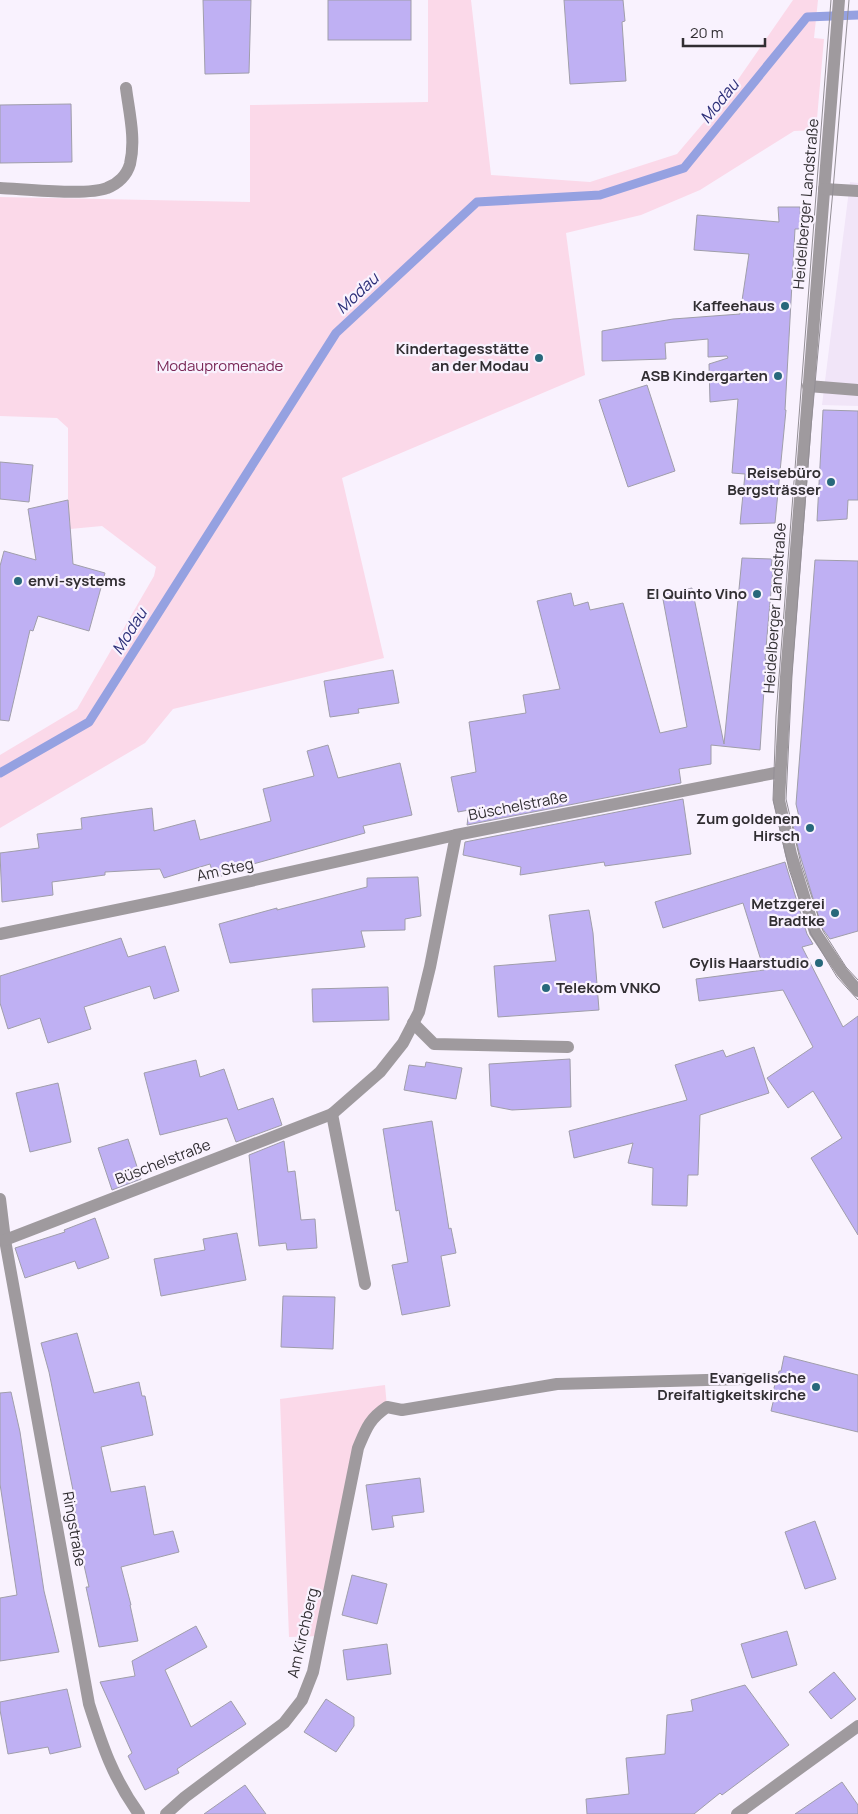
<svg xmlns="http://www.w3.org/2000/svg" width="858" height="1814" viewBox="0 0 858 1814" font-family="Manrope,sans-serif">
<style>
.built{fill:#f1e5f8}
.green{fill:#fbd9e9}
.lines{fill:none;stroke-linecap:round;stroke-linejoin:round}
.stream{stroke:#95a1e1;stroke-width:9}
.building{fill:#bfb0f3;stroke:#a09eaa}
.minor{stroke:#9f9a9e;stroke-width:12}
.tram{stroke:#938e95;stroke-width:1}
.poi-dot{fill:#27687b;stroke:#f9f2fe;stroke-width:2}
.labels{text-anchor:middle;stroke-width:4.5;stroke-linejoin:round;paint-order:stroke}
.street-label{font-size:15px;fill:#312e32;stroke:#f9f2fe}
.poi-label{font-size:15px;font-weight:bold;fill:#312e32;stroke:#f9f2fe;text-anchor:end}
.park-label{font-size:15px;fill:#7a2857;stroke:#f9f2fe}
.water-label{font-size:16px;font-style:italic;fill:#2b2e78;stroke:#f9f2fe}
</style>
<rect width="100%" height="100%" fill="#f9f2fe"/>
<path class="built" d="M850 182 858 183V406L822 405Z"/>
<g class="green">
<path d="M428 0H471L491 175 590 182 677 154 728 94 793 0H818L814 38 824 39 816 130 794 131 700 190 641 215 566 233 585 375 342 478 384 658 173 709 145 743 0 828V755L77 709 154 576 156 567 102 526 70 529 68 500V428L57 418 0 416V197L250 202V105L428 102Z"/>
<path d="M385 1385 387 1407 367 1425 321 1636 289 1637 280 1399Z"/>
</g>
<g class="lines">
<path class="stream" d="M0 773 89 722 336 333 477 202 600 195 684 168 807 17 858 15"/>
</g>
<g class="building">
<path d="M203 0H251L249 73 205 74Z"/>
<rect x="328" y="0" width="83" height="40"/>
<path d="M564 0H623L625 21 622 22 626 81 570 84Z"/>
<path d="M71 104 72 162 0 163V105Z"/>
<path d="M778 207H800L801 229H795L785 410H786L775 523 740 524 745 474 732 473 738 399 710 402 709 364 728 358 727 356 708 357V339L665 343 666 359 602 361V331L673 319 740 314 749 254 694 250 697 215 779 222Z"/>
<path d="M647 385 675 471 628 487 599 400Z"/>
<path d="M823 410 858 411V500H848L847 519 817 521Z"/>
<path d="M0 462 33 465 29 502 0 499Z"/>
<path d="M68 500 73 564 105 573 89 631 38 616 33 631 30 630 9 721 0 720V566L4 551 36 560 28 509Z"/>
<path d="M742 558 772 559 771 569H773L765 659H766L760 750 711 745V764L679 769 681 783 467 825 469 810 458 812 451 777 476 772 469 722 526 713 523 695 560 689 537 601 571 593 574 606 588 602 590 610 623 603 660 733 687 727 662 594 692 588 724 744Z"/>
<path d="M815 560 858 561V931L830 939 822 928 799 852 792 821 799 817 796 804Z"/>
<path d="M393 670 399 703 358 709 359 713 330 717 324 681Z"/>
<path d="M328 745 338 778 400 763 412 815 363 826 365 833 246 866V869L214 878 210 864 164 878 160 869 105 872V875L52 882 53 895 2 902 0 853 39 848 37 834 82 829 81 818 152 808 154 831 195 820 200 840 271 821 263 789 314 776 307 751Z"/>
<path d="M683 799 691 854 605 866 604 862 520 875 521 867 463 855 465 842Z"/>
<path d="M785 862 807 934 813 944 802 947 843 1027 858 1016V1235L811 1158 842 1138 813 1091 788 1108 767 1078 813 1047 783 990 699 1001 696 979 764 970 743 903 663 928 655 902Z"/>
<path d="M418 877 421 916 405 919V930L361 931 365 947 230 963 219 924 277 908V910L367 887V878Z"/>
<path d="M589 910 593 933 599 1010 498 1017 494 966 556 961 549 915Z"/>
<path d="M121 938 128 957 165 946 179 991 154 999 150 986 84 1007 91 1029 48 1043 40 1018 8 1029 0 1003V976Z"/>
<path d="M388 987 389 1020 313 1022 312 989Z"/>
<path d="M754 1047 769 1093 700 1115 698 1175H688L687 1206 652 1205 653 1168 628 1163 633 1143 574 1158 569 1131 687 1100 675 1065 723 1050 726 1057Z"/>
<path d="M570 1059 571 1107 512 1110 491 1106 489 1064Z"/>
<path d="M196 1060 200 1077 224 1069 238 1110 273 1098 282 1125 236 1142 227 1118 160 1135 144 1073Z"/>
<path d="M426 1062 462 1068 456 1099 404 1090 409 1065 425 1067Z"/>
<path d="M58 1083 71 1142 30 1152 16 1093Z"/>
<path d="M432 1121 449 1229 451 1228 456 1253 441 1256 450 1306 402 1315 392 1265 408 1262 399 1210 396 1211 383 1129Z"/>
<path d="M128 1139 141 1179 112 1190 98 1148Z"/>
<path d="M284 1141 288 1172 295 1171 301 1220 315 1219 317 1248 287 1250 286 1243 259 1246 249 1155Z"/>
<path d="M95 1218 109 1258 78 1269 75 1261 25 1278 15 1248 65 1232 64 1230Z"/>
<path d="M237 1233 246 1280 161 1296 154 1259 205 1250 203 1239Z"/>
<path d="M283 1296 335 1297 333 1349 281 1347Z"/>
<path d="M77 1333 94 1393 139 1382 142 1396H145L153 1435 101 1447 111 1492 145 1486 154 1535 173 1531 179 1552 121 1567 131 1605H130L138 1641 99 1647 86 1587H89L80 1548 82 1547 74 1505H76L49 1372 41 1343Z"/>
<path d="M784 1356 858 1375V1432L771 1411 774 1398H771L779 1371H781Z"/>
<path d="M11 1392 20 1432 44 1591 59 1652 0 1661V1598L17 1595 0 1484V1393Z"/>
<path d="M420 1478 424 1512 392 1516 394 1527 372 1530 366 1485Z"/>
<path d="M815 1521 836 1579 805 1589 785 1532Z"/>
<path d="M352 1575 387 1584 377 1624 342 1615Z"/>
<path d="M196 1626 207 1647 165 1670 191 1727 231 1701 246 1724 177 1769 179 1773 145 1790 128 1756 132 1753 100 1682 135 1676 132 1661Z"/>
<path d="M787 1631 797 1665 752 1678 741 1644Z"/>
<path d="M387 1644 391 1674 347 1680 343 1650Z"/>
<path d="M834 1672 856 1699 831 1719 809 1692Z"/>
<path d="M745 1685 789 1745 722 1795 720 1793 694 1814H587L586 1799 629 1794 626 1758 665 1754 667 1715 693 1711 691 1700Z"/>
<path d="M67 1689 81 1747 50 1754 48 1747 8 1754 0 1710V1702Z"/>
<path d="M326 1699 354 1717V1726L336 1752 304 1732Z"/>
<path d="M842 1782 858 1805V1814H795Z"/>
<path d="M245 1785 266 1814H204Z"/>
</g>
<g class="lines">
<g class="minor">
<path d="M839 0 786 677 779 800 791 854 815 932 842 972 858 991"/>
<path d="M0 188C24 189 87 196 107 188 118 184 127 175 130 164 136 139 129 112 126 88"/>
<path d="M824 189 858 191"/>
<path d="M808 386 858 390"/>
<path d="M0 934 170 899 456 835 780 772"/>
<path d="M413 1023 434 1044 568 1047"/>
<path d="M332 1114 365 1284"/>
<path d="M0 1199 5 1240 89 1704C102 1745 113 1778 139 1814"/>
<path d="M5 1240 332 1114 380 1072 403 1043 419 1012 430 967 456 835"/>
<path d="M166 1814 185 1797 284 1723 302 1700 313 1672 358 1448C366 1429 369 1419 387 1407L402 1410 557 1384 744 1379"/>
<path d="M737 1814 858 1726"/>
</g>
<g class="tram">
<path d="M831 0 776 716 773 800 789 869 811 934 837 977 858 1000"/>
<path d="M849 0 833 190 811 427 792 675 786 799 801 864 823 931 846 967 858 980"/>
</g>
</g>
<g class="poi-dot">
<circle cx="785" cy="306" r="5"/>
<circle cx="539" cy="358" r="5"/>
<circle cx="778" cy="376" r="5"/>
<circle cx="831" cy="482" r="5"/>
<circle cx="18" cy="581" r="5"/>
<circle cx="757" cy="594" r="5"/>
<circle cx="810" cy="828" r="5"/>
<circle cx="835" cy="913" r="5"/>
<circle cx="819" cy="963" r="5"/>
<circle cx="546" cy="988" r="5"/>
<circle cx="816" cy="1387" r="5"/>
</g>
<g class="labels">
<g class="street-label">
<text transform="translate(806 204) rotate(-85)" y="5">Heidelberger Landstraße</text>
<text transform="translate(775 608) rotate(-86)" y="5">Heidelberger Landstraße</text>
<text transform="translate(518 806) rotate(-11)" y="5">Büschelstraße</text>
<text transform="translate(225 870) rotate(-13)" y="5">Am Steg</text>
<text transform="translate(163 1162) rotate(-21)" y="5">Büschelstraße</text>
<text transform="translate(74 1529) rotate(80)" y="5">Ringstraße</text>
<text transform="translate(303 1633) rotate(-77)" y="5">Am Kirchberg</text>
</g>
<g class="poi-label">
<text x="775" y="311">Kaffeehaus</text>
<text x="529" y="354">Kindertagesstätte<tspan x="529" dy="17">an der Modau</tspan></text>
<text x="768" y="381">ASB Kindergarten</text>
<text x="821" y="478">Reisebüro<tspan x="821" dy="17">Bergsträsser</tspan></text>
<text x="28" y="586" text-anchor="start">envi-systems</text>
<text x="747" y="599">El Quinto Vino</text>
<text x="800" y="824">Zum goldenen<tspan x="800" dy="17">Hirsch</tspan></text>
<text x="825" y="909">Metzgerei<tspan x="825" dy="17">Bradtke</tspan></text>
<text x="809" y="968">Gylis Haarstudio</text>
<text x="556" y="993" text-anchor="start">Telekom VNKO</text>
<text x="806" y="1383">Evangelische<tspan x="806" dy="17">Dreifaltigkeitskirche</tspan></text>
</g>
<g class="park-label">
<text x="220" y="371">Modaupromenade</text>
</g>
<g class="water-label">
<text transform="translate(719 101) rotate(-51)" y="6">Modau</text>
<text transform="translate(357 293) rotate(-43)" y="6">Modau</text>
<text transform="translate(129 631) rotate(-58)" y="6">Modau</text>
</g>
</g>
<path d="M683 38v8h82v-8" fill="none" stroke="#312e32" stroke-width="2.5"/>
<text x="690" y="38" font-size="15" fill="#312e32" stroke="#f9f2fe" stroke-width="4" paint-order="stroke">20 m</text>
</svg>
